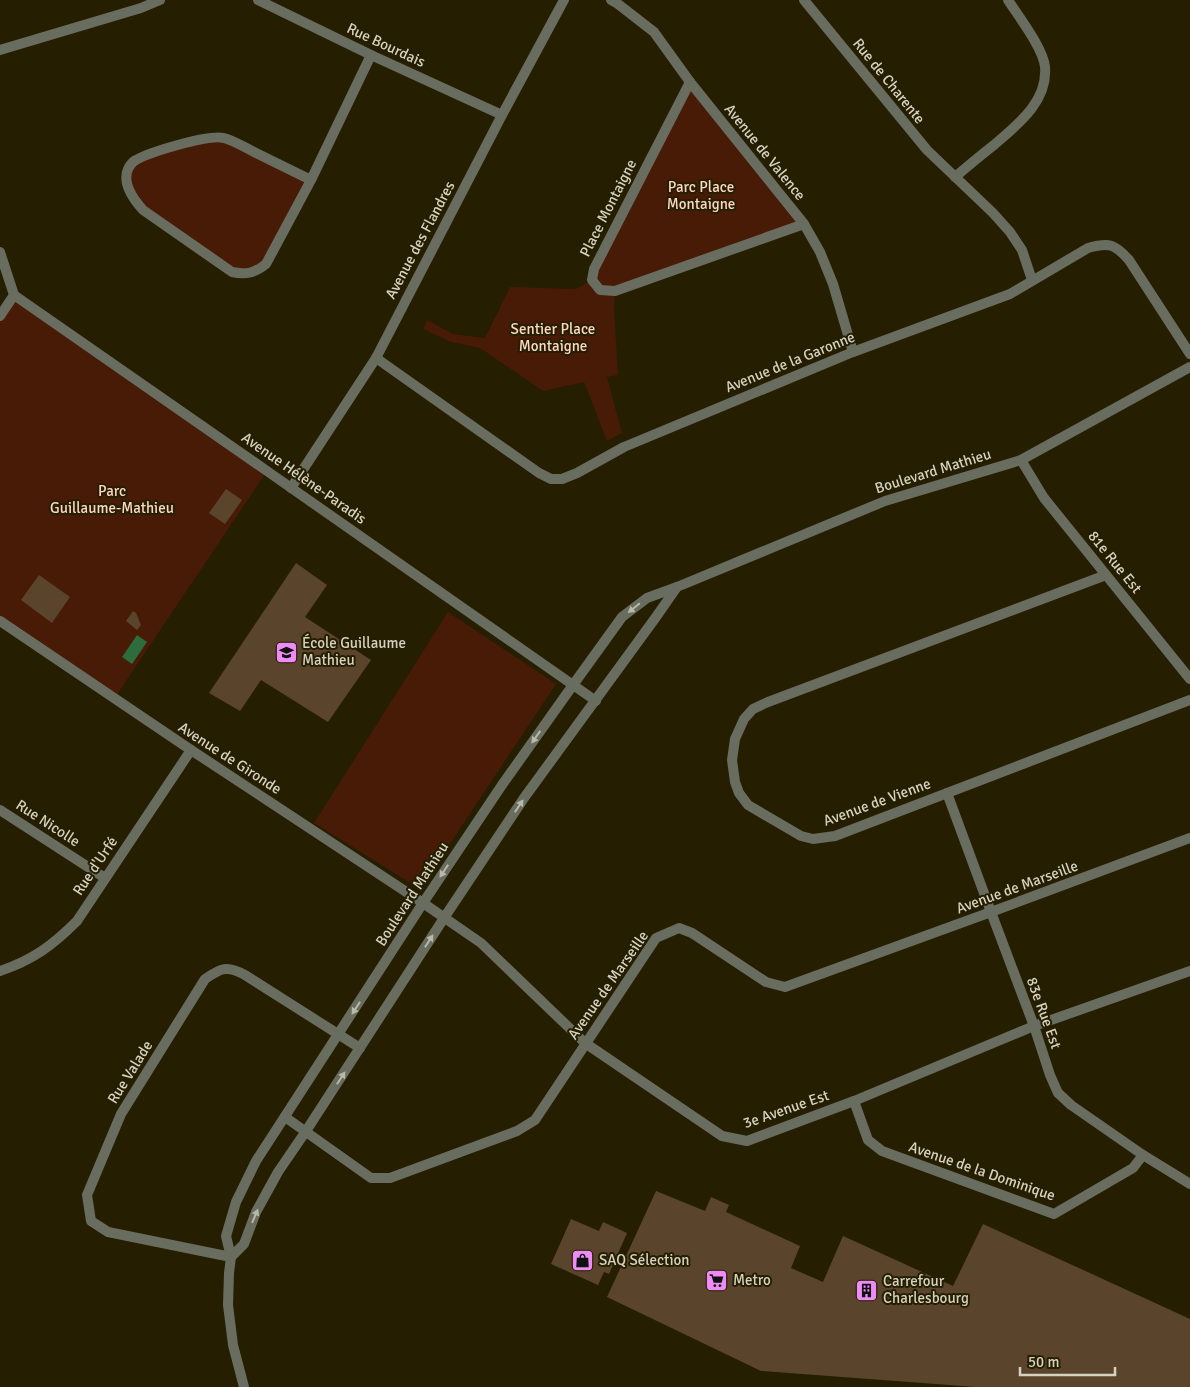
<svg xmlns="http://www.w3.org/2000/svg" width="1190" height="1387" viewBox="0 0 1190 1387" font-family="Signika,sans-serif">
<style>
.green{fill:#471b06}
.water{fill:#2d6d3d}
.building{fill:#5a452c}
.lines{fill:none;stroke-linecap:round;stroke-linejoin:round}
.minor{stroke:#686d5f;stroke-width:10}
.tertiary{stroke:#686d5f;stroke-width:10}
.oneway{fill:#bab9a8}
.labels{text-anchor:middle;stroke-width:4;stroke-linejoin:round;paint-order:stroke}
.street-label{font-size:15px;fill:#d6d2c1;stroke:#251e01}
.park-label{font-size:15px;fill:#fed5c3;stroke:#251e01}
.poi-label{font-size:15px;fill:#d6d2c1;stroke:#251e01;text-anchor:start}
</style>
<rect width="100%" height="100%" fill="#251e01"/>
<g class="green">
<path d="M690 82 804 224 615 291 614 308 618 375 607 377 622 433 607 441 584 382 543 391 480 348 451 342 423 329 427 320 453 334 485 338 510 287 576 289 592 280Z"/>
<path d="M217 137 311 180 266 264 241 274 136 201 127 171 131 164Z"/>
<path d="M14 295 267 471 114 699 0 621V316Z"/>
<path d="M448 612 556 684 420 889 314 823Z"/>
</g>
<path class="water" d="M137 635 147 642 132 664 122 657Z"/>
<g class="building">
<path d="M226 489 242 500 225 524 209 513Z"/>
<path d="M296 563 327 585 305 617 371 660 328 722 261 680 240 711 209 693Z"/>
<path d="M39 575 70 597 52 623 21 600Z"/>
<path d="M133 611 136 613 141 625 137 630 126 621Z"/>
<path d="M656 1191 705 1211 711 1197 729 1205 726 1212 800 1246 791 1268 823 1282 843 1236 953 1286 983 1224 1190 1319V1387H976L761 1371 607 1297Z"/>
<path d="M571 1219 599 1231 603 1222 627 1233 609 1274 604 1272 598 1285 551 1264Z"/>
</g>
<g class="lines">
<g class="minor">
<path d="M258 0 371 55 502 115"/>
<path d="M611 0 618 4 654 32 690 82 804 224 820 252 833 284 853 352"/>
<path d="M804 0 927 150 993 213 1010 232 1022 250 1032 280"/>
<path d="M0 50 141 8 160 0"/>
<path d="M690 82 594 269 592 280 600 290 615 291 804 224"/>
<path d="M955 177C968 166 981 155 994 145 1017 125 1048 102 1045 67 1043 48 1019 17 1008 0"/>
<path d="M311 180C293 171 274 162 256 153 246 148 235 141 224 138 209 134 150 152 136 160 132 162 130 165 128 169 122 183 134 200 143 210L232 272C246 275 255 273 266 264L311 180 371 55"/>
<path d="M0 252 14 295"/>
<path d="M0 316 14 295 267 471 596 701"/>
<path d="M376 358 539 473 551 479H562L577 473 624 447 853 352 1010 294 1088 248C1109 242 1115 244 1129 260L1190 354"/>
<path d="M1021 460 1044 498 1190 679"/>
<path d="M291 488 376 358 502 115 564 0"/>
<path d="M1106 575 768 702 753 709 744 719 735 739 732 760 735 782 739 793 748 805 801 836 813 839 835 836 1190 700"/>
<path d="M0 621 191 750 423 903 481 943 585 1043 722 1136 747 1141 854 1101 1034 1026 1190 971"/>
<path d="M947 793 991 912 1034 1026 1050 1075 1058 1093 1071 1105 1143 1155 1190 1184"/>
<path d="M0 810 105 878"/>
<path d="M0 971C33 960 53 945 77 921L191 750"/>
<path d="M854 1101 868 1140 882 1151 1054 1214 1133 1168 1143 1155"/>
<path d="M285 1117 371 1178H390L517 1131 535 1120 656 938 679 928 692 933 766 982 785 987 991 912 1190 838"/>
<path d="M231 1257 108 1232 91 1221 87 1195 121 1114 205 979C221 968 227 965 245 975L360 1048"/>
</g>
<g class="tertiary">
<path d="M231 1257 244 1244 256 1212 278 1172 306 1131 444 918 524 798 656 617 677 587"/>
<path d="M244 1387 233 1345 228 1305 229 1273 231 1257 226 1236 236 1202 256 1161 423 903 502 785 573 685 622 617 647 598 677 587 885 501 1021 460 1190 367"/>
</g>
</g>
<defs><path id="oneway-solid" d="M-6-.8H1V-3.2L6.5 0L1 3.2V.8H-6Z" transform="scale(1.25)"/></defs>
<g class="oneway">
<use href="#oneway-solid" transform="translate(634 608) rotate(141)"/>
<use href="#oneway-solid" transform="translate(536 737) rotate(125)"/>
<use href="#oneway-solid" transform="translate(519 806) rotate(-56)"/>
<use href="#oneway-solid" transform="translate(444 871) rotate(124)"/>
<use href="#oneway-solid" transform="translate(429 941) rotate(-57)"/>
<use href="#oneway-solid" transform="translate(356 1008) rotate(123)"/>
<use href="#oneway-solid" transform="translate(341 1078) rotate(-57)"/>
<use href="#oneway-solid" transform="translate(255 1216) rotate(-67)"/>
</g>
<defs>
<symbol id="school-square" viewBox="-11 -11 22 22"><rect x="-9" y="-9" width="18" height="18" rx="4" fill="#ef8bf6" stroke="#251e01"/><path d="M0-5L7-2L0 1L-7-2ZM-4 1L0 2.5L4 1V4Q0 6-4 4Z" fill="#111"/></symbol>
<symbol id="shop-square" viewBox="-11 -11 22 22"><rect x="-9" y="-9" width="18" height="18" rx="4" fill="#ef8bf6" stroke="#251e01"/><path d="M-5-2.5h2.3a2.7 3.5 0 0 1 5.4 0H5L5.5 6h-11ZM-1.5-2.5h3a1.5 2.3 0 0 0-3 0Z" fill="#111"/></symbol>
<symbol id="supermarket-square" viewBox="-11 -11 22 22"><rect x="-9" y="-9" width="18" height="18" rx="4" fill="#ef8bf6" stroke="#251e01"/><path d="M-6-5.5h2.5l.6 2H6L4.5 2H-2.5L-4.4-4H-6ZM-1.5 3.2a1.3 1.3 0 1 0 .1 0ZM3 3.2a1.3 1.3 0 1 0 .1 0Z" fill="#111"/></symbol>
<symbol id="building-square" viewBox="-11 -11 22 22"><rect x="-9" y="-9" width="18" height="18" rx="4" fill="#ef8bf6" stroke="#251e01"/><path d="M-4-6H4V6H1V3H-1V6H-4ZM-2.5-4.3h1.7v1.8h-1.7ZM.8-4.3h1.7v1.8H.8ZM-2.5-1h1.7V.8h-1.7ZM.8-1h1.7V.8H.8Z" fill="#111"/></symbol>
</defs>
<g fill-rule="evenodd">
<use href="#school-square" x="274" y="640" width="25" height="25"/>
<use href="#shop-square" x="570" y="1248" width="25" height="25"/>
<use href="#supermarket-square" x="704" y="1268" width="25" height="25"/>
<use href="#building-square" x="854" y="1278" width="25" height="25"/>
</g>
<g class="labels">
<g class="street-label">
<text transform="translate(386 45) rotate(25)" y="5">Rue Bourdais</text>
<text transform="translate(889 81) rotate(51)" y="5">Rue de Charente</text>
<text transform="translate(765 152) rotate(51)" y="5">Avenue de Valence</text>
<text transform="translate(608 208) rotate(-63)" y="5">Place Montaigne</text>
<text transform="translate(420 240) rotate(-62)" y="5">Avenue des Flandres</text>
<text transform="translate(790 362) rotate(-22)" y="5">Avenue de la Garonne</text>
<text transform="translate(933 471) rotate(-17)" y="5">Boulevard Mathieu</text>
<text transform="translate(304 478) rotate(35)" y="5">Avenue Hélène-Paradis</text>
<text transform="translate(1115 562) rotate(51)" y="5">81e Rue Est</text>
<text transform="translate(230 758) rotate(33)" y="5">Avenue de Gironde</text>
<text transform="translate(877 802) rotate(-20)" y="5">Avenue de Vienne</text>
<text transform="translate(48 823) rotate(33)" y="5">Rue Nicolle</text>
<text transform="translate(95 866) rotate(-56)" y="5">Rue d'Urfé</text>
<text transform="translate(1017 887) rotate(-20)" y="5">Avenue de Marseille</text>
<text transform="translate(412 894) rotate(-57)" y="5">Boulevard Mathieu</text>
<text transform="translate(608 985) rotate(-55)" y="5">Avenue de Marseille</text>
<text transform="translate(1044 1013) rotate(70)" y="5">83e Rue Est</text>
<text transform="translate(130 1072) rotate(-58)" y="5">Rue Valade</text>
<text transform="translate(786 1109) rotate(-19)" y="5">3e Avenue Est</text>
<text transform="translate(982 1171) rotate(19)" y="5">Avenue de la Dominique</text>
</g>
<g class="park-label">
<text x="701" y="192">Parc Place<tspan x="701" dy="17">Montaigne</tspan></text>
<text x="553" y="334">Sentier Place<tspan x="553" dy="17">Montaigne</tspan></text>
<text x="112" y="496">Parc<tspan x="112" dy="17">Guillaume-Mathieu</tspan></text>
</g>
<g class="poi-label">
<text x="302" y="648">École Guillaume<tspan x="302" dy="17">Mathieu</tspan></text>
<text x="599" y="1265">SAQ Sélection</text>
<text x="733" y="1285">Metro</text>
<text x="883" y="1286">Carrefour<tspan x="883" dy="17">Charlesbourg</tspan></text>
</g>
</g>
<path d="M1020 1367v8h95v-8" fill="none" stroke="#d6d2c1" stroke-width="2.5"/>
<text x="1028" y="1367" font-size="15" fill="#d6d2c1" stroke="#251e01" stroke-width="4" paint-order="stroke">50 m</text>
</svg>
